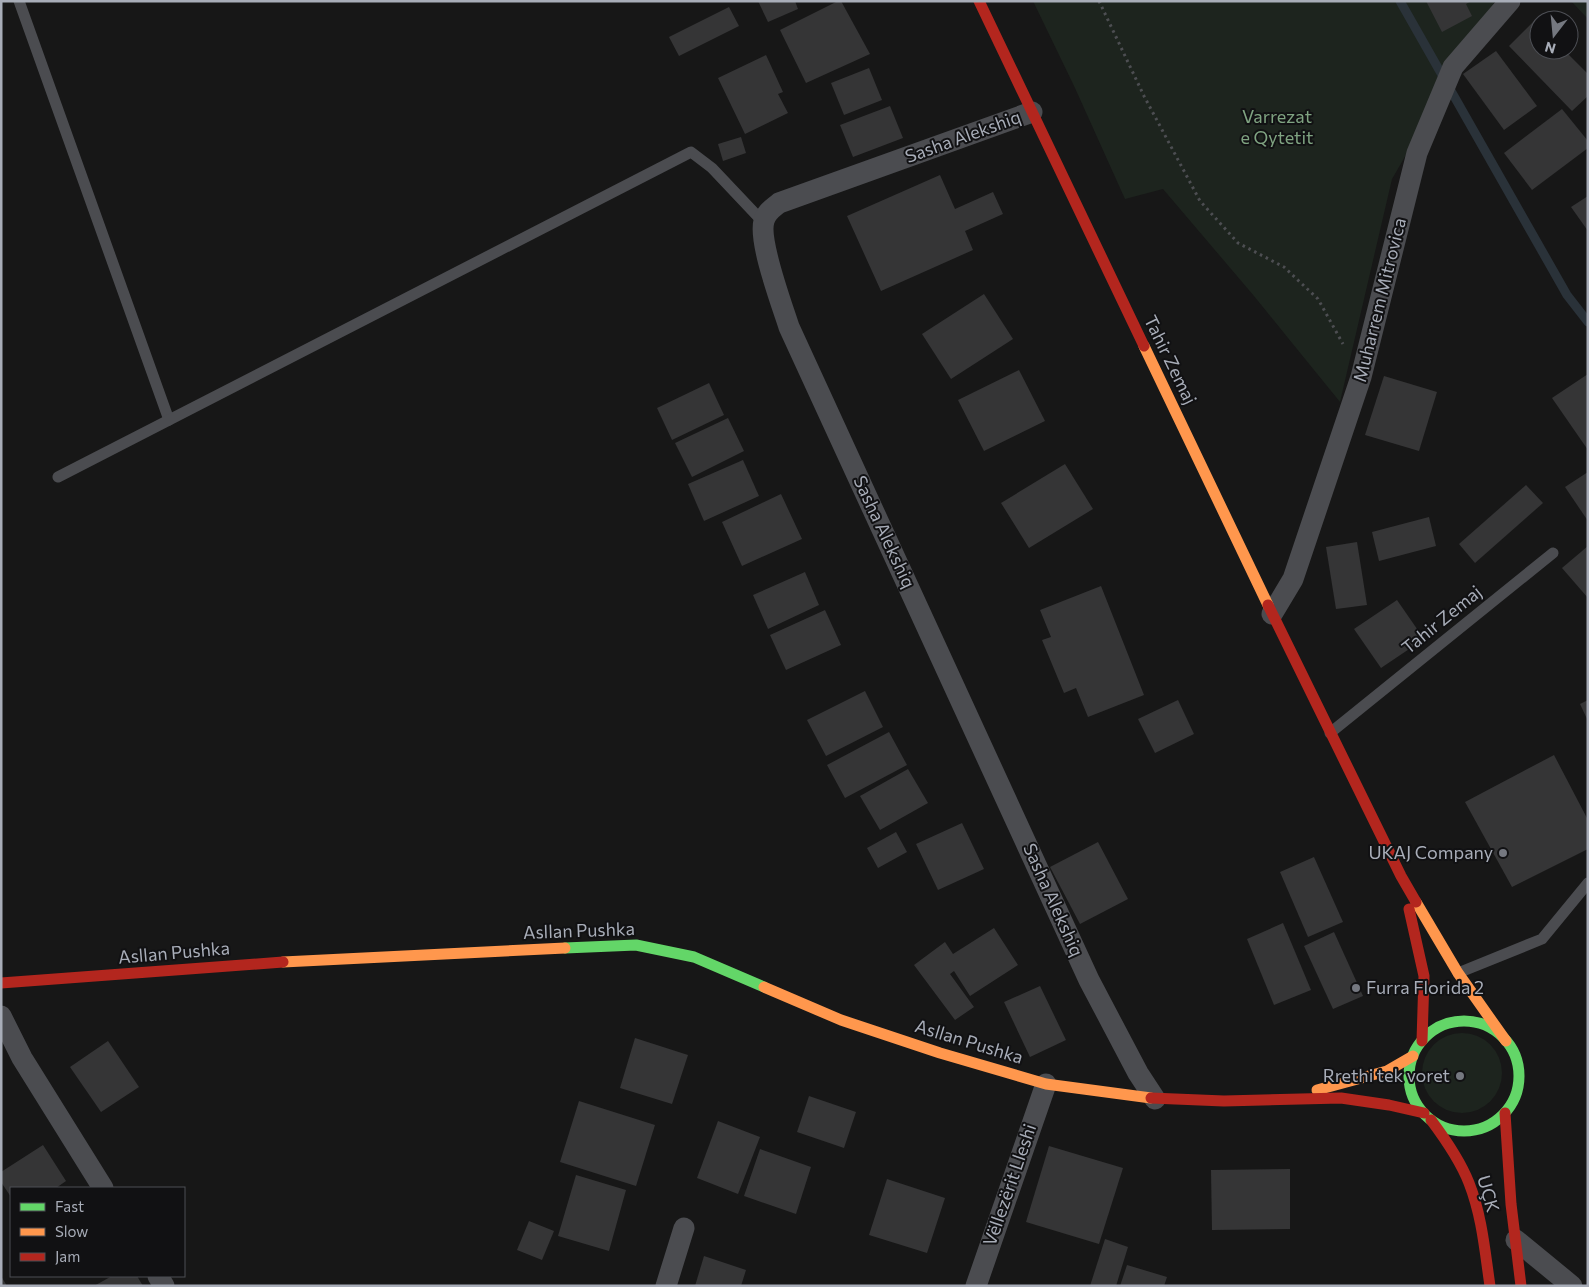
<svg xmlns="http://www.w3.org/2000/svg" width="1589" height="1287" viewBox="0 0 1589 1287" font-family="Commissioner,sans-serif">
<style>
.green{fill:#1d241e}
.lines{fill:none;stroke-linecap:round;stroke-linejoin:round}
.stream{stroke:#2a3239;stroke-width:9}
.building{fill:#353536}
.path{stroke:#4d4e52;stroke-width:3;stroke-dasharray:2.5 4;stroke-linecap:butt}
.lane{stroke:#4b4c50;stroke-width:11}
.street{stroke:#4b4c50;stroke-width:21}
.fast{stroke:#63d668;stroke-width:11}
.slow{stroke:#ff974d;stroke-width:11}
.jam{stroke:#b3261e;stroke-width:11}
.poi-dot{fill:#757880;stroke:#111113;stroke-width:2}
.labels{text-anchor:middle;stroke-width:4;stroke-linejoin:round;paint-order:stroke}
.park-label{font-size:18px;fill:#7fa381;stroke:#111113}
.street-label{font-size:18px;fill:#a8adb8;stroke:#111113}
.poi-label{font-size:18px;fill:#a8adb8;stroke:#111113;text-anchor:end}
</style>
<rect width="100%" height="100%" fill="#171717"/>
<g class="green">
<path d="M1033 1H1495L1392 179 1340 402 1254 296 1163 189 1125 199 1075 88Z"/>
<path d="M1571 1H1588V19Z"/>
<circle cx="1462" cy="1073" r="40"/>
</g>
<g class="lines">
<path class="stream" d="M1400 1 1567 295 1588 322"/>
</g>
<g class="building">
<path d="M758 1H795L798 9 768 22Z"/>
<path d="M838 1H841L870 54 806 83 780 30Z"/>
<path d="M1426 1H1471L1466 4 1472 16 1442 32Z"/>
<path d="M729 7 739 26 679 56 669 37Z"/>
<path d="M1535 20 1539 24V50H1564L1588 74V96L1572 111 1509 46Z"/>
<path d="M1496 51 1537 106 1504 130 1463 74Z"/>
<path d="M766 55 783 92 778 94 788 113 745 134 718 78Z"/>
<path d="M869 68 882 100 844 115 831 83Z"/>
<path d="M890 106 903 138 853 157 840 125Z"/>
<path d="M1562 109 1588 141V148L1532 190 1504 153Z"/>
<path d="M741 137 746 153 723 161 718 144Z"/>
<path d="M940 175 955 209 993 192 1003 214 965 231 973 250 881 291 847 216Z"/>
<path d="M1588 196V231L1571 207Z"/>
<path d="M984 294 1013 339 951 379 922 334Z"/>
<path d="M1019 370 1045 421 984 451 958 400Z"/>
<path d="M1588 374V450L1552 398Z"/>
<path d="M1384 376 1437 392 1419 451 1365 435Z"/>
<path d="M709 383 724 415 672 440 657 408Z"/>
<path d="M728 418 744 451 692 477 675 443Z"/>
<path d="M743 460 759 496 704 521 688 484Z"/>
<path d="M1065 464 1093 509 1029 548 1001 503Z"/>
<path d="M1588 472V521L1565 487Z"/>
<path d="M1526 485 1543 503 1475 563 1459 544Z"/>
<path d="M781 494 802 539 742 566 722 522Z"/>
<path d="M1429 517 1436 546 1379 561 1372 532Z"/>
<path d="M1357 542 1367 605 1336 609 1326 547Z"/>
<path d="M1588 546V598L1562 568Z"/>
<path d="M805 572 819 605 768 629 753 595Z"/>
<path d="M1101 586 1144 695 1088 717 1076 688 1064 693 1042 640 1051 637 1040 610Z"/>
<path d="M1397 600 1424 639 1381 668 1354 629Z"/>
<path d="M825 610 841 645 786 670 770 635Z"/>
<path d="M865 691 883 727 826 756 807 720Z"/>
<path d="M1178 700 1194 734 1155 753 1138 719Z"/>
<path d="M1588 700V721L1580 704Z"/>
<path d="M889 732 907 765 845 798 827 765Z"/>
<path d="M1554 755 1588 820V849L1512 887 1465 802Z"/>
<path d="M908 769 928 803 880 830 860 796Z"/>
<path d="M962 823 984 869 938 890 916 844Z"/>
<path d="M896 832 907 852 878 868 867 848Z"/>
<path d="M1098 842 1128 899 1080 924 1050 867Z"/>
<path d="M1314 857 1343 922 1308 937 1280 872Z"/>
<path d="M1283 923 1311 990 1274 1005 1247 939Z"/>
<path d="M994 928 1018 965 970 996 954 971 950 974 974 1007 955 1020 914 965 945 942 953 954Z"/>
<path d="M1334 932 1363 996 1333 1009 1304 946Z"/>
<path d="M1040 986 1066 1040 1030 1057 1004 1002Z"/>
<path d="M635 1038 688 1055 672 1104 620 1088Z"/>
<path d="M108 1041 139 1087 101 1112 70 1067Z"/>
<path d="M809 1096 856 1112 844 1148 797 1132Z"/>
<path d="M579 1101 655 1125 636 1186 560 1162Z"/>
<path d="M718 1121 760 1137 738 1194 697 1178Z"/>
<path d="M43 1145 66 1181 56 1188H11V1197L1 1182V1172Z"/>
<path d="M1049 1146 1123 1168 1099 1244 1026 1222Z"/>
<path d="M760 1149 811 1167 796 1214 744 1196Z"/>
<path d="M1290 1169V1229L1212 1230 1211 1170Z"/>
<path d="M576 1175 626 1190 609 1251 558 1236Z"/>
<path d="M887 1179 945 1198 927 1253 869 1235Z"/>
<path d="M529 1221 554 1231 542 1260 517 1250Z"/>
<path d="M1105 1239 1128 1247 1116 1286H1090Z"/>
<path d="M704 1256 746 1270 741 1286H695Z"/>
<path d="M1127 1265 1167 1277 1164 1286H1120Z"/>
<path d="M1 1276 7 1286H1Z"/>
<path d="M112 1276H137L143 1286H94Z"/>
</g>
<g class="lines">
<path class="path" d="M1099 1 1144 96 1200 201 1238 243 1284 267 1318 299 1343 344"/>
<g class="lane">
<path d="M19 1 169 420"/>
<path d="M58 477 691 152 712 168 763 222"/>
<path d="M1330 733 1553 553"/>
<path d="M1458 973 1542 939 1588 883"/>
</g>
<g class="street">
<path d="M1032 112 779 203C773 208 766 212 764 221 758 241 782 305 789 327L1089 980 1138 1073 1155 1099"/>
<path d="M1272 614 1293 579 1361 377 1417 153 1453 67 1510 1"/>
<path d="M1 1016 22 1058 103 1188"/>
<path d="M1516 1240 1572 1286"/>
<path d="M158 1276 164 1286"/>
<path d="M666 1286 684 1228"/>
<path d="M976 1286 1046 1084"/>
</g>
<g class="fast">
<path d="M565 948 636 945 694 957 764 987"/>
<circle cx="1464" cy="1076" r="55"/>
</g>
<g class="slow">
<path d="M1144 346 1268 605"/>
<path d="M1416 902 1458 973 1506 1041"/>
<path d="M283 962 565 948"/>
<path d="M764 987 841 1020 940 1053 1046 1084 1151 1098"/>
<path d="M1317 1090 1387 1071 1413 1056"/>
</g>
<g class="jam">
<path d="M979 1 1144 346"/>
<path d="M1268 605 1401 876 1416 902"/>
<path d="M1409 909 1424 976 1422 1041"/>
<path d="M1 983 283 962"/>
<path d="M1151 1098 1224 1101 1341 1098 1389 1105 1424 1113"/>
<path d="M1505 1113 1511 1204 1521 1286"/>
<path d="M1431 1120C1446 1140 1460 1160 1469 1183 1482 1216 1485 1252 1490 1286"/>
</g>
</g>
<g class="poi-dot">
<circle cx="1503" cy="853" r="5"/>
<circle cx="1356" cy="988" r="5"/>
<circle cx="1460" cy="1076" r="5"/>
</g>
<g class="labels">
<g class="park-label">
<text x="1277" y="123">Varrezat<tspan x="1277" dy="21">e Qytetit</tspan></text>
</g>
<g class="street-label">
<text transform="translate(963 137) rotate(-20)" y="6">Sasha Alekshiq</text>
<text transform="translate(1380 300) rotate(-76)" y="6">Muharrem Mitrovica</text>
<text transform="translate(1170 360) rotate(64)" y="6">Tahir Zemaj</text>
<text transform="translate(884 532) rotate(65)" y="6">Sasha Alekshiq</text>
<text transform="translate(1442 620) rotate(-39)" y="6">Tahir Zemaj</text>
<text transform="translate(1053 900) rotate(66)" y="6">Sasha Alekshiq</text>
<text transform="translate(579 931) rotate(-2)" y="6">Asllan Pushka</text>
<text transform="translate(174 953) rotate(-5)" y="6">Asllan Pushka</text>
<text transform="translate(969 1042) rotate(17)" y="6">Asllan Pushka</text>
<text transform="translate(1010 1185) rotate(-71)" y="6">Vëllezërit Lleshi</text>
<text transform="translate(1488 1194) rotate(74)" y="6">UÇK</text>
</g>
<g class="poi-label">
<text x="1493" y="859">UKAJ Company</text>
<text x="1366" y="994" text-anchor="start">Furra Florida 2</text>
<text x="1450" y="1082">Rrethi tek voret</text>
</g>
</g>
<rect width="1589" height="1287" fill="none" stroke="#a8adb8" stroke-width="5"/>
<rect x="10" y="1187" width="175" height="90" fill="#111113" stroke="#4d4f55"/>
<rect x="20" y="1203" width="25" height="8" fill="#63d668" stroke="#4d4f55"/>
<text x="55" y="1212" font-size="15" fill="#a8adb8">Fast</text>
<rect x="20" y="1228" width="25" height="8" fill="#ff974d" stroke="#4d4f55"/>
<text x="55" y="1237" font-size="15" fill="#a8adb8">Slow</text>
<rect x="20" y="1253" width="25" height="8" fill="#b3261e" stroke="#4d4f55"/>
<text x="55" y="1262" font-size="15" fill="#a8adb8">Jam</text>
<g transform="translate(1554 35) rotate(196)"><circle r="24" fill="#111113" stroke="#4d4f55"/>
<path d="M0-4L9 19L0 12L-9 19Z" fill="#757880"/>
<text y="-8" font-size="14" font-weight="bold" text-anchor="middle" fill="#a8adb8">N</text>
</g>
</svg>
